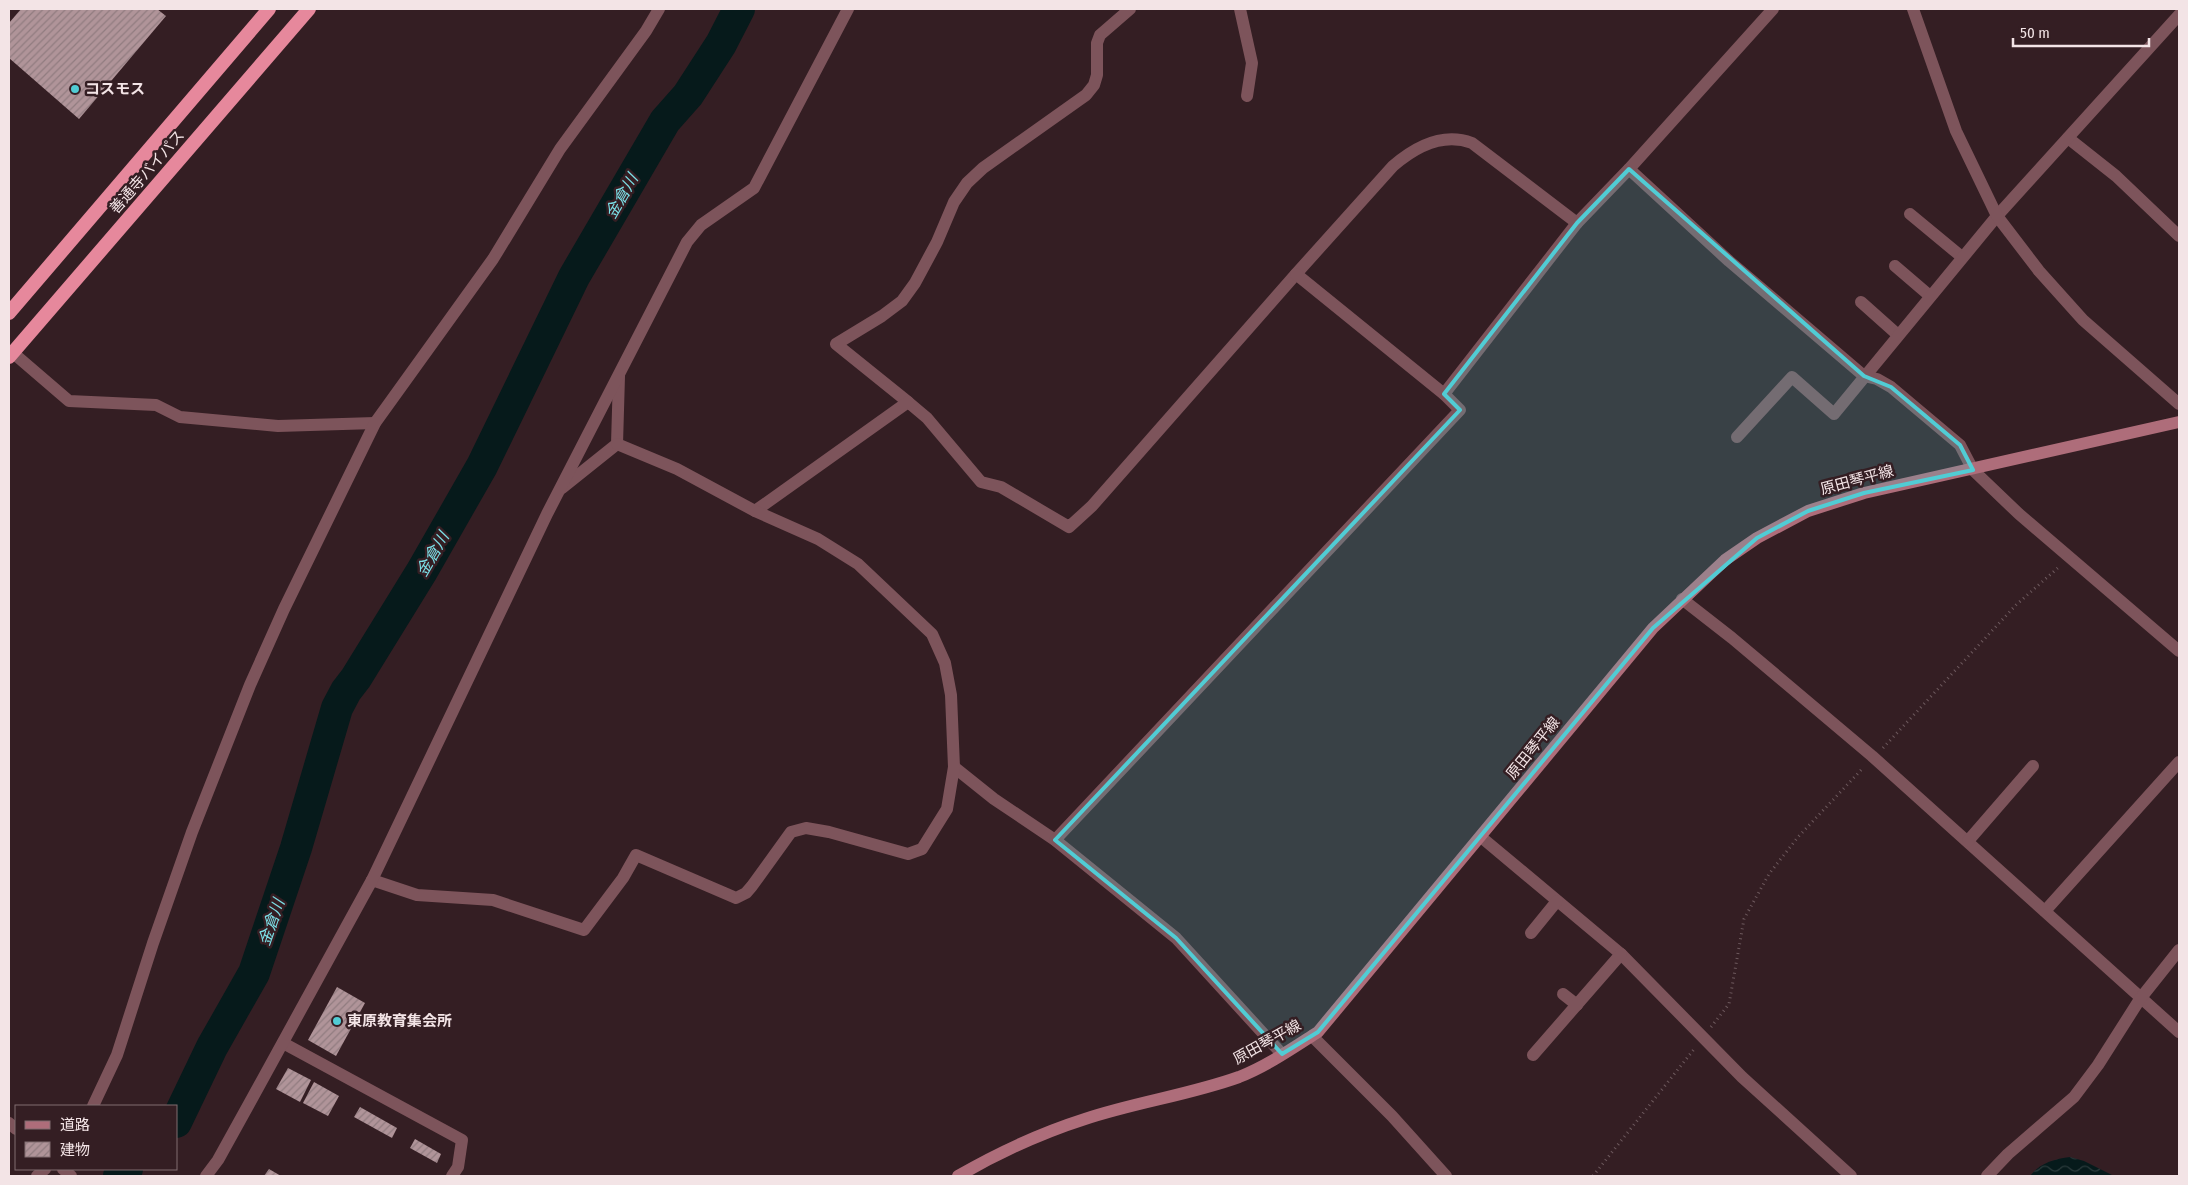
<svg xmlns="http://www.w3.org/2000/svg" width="2188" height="1185" viewBox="0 0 2188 1185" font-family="'Fira Sans Condensed','Noto Sans JP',sans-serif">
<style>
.water{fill:url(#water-waves)}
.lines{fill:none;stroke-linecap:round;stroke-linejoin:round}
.river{stroke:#061a1b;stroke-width:32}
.building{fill:url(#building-hatch)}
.path{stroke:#6e5a5e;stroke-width:3;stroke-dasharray:1 4;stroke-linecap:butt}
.minor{stroke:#7d545b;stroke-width:12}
.tertiary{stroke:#7d545b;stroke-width:12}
.secondary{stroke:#ae6d7a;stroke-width:12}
.trunk{stroke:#e6889c;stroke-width:14}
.marked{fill:#51ccd4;fill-opacity:0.2;stroke:#51ccd4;stroke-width:4;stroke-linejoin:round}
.poi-dot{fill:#51ccd4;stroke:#341e23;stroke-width:2}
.labels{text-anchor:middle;stroke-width:5;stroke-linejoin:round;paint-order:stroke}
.poi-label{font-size:15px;font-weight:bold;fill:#f3e4e6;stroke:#341e23;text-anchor:start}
.street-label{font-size:15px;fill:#f3e4e6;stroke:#341e23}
.water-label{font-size:16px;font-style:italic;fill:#7ce1e8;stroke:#341e23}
</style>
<defs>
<pattern id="water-waves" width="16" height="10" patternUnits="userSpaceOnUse" patternTransform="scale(1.25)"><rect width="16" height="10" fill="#061a1b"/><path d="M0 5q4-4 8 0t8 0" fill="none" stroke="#2b3b3c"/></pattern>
<pattern id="building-hatch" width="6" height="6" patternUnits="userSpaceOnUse" patternTransform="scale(1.25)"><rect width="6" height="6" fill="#b09499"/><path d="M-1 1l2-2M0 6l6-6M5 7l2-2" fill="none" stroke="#917c80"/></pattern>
</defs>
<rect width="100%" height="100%" fill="#341e23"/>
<path class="water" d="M2070 1157 2084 1161 2114 1176H2030C2040 1163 2054 1159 2070 1157Z"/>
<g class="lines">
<g class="river">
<path d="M176 1122 212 1047 254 973 296 848 337 708 346 691 356 678 422 571 482 466 574 277 665 121 688 95 721 44 739 9"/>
<path d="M119 1176 127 1169"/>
</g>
</g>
<g class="building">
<path d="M21 9H157L166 16 79 119 9 58V23Z"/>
<path d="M337 987 365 1003 336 1056 308 1040Z"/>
<path d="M288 1068 311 1080 300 1102 276 1089Z"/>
<path d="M314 1082 339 1096 328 1116 303 1103Z"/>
<path d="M360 1107 397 1128 392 1138 354 1117Z"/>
<path d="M415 1139 441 1154 437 1163 410 1148Z"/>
<path d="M269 1169 281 1176H264Z"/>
</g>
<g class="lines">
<g class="path">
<path d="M1883 748 2016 605 2060 566"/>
<path d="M1711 1027 1729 1004 1744 919 1769 874 1798 837 1863 768"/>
<path d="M1593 1176 1695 1048"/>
</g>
<g class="minor">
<path d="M1240 9 1252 63 1247 96"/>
<path d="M2068 138 2116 176 2179 236"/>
<path d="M1629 169 1729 261 1864 376 1877 379 1891 387 1960 445 1973 470 2019 514 2179 651"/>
<path d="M1910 214 1962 257"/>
<path d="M1895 266 1930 296"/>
<path d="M1861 302 1898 335"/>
<path d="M12 352 69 401 156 405 180 417 278 426 375 423"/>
<path d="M1444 394 1577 223"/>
<path d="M908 402 836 344 882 316 902 301 915 283 937 242 954 202 967 183 983 168 1086 95 1094 85 1097 75V43L1100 35 1130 9"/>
<path d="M1737 437 1792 377 1834 414 1997 216 2179 15"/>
<path d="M562 488 617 444 619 376"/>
<path d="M755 511 908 402 927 418 981 482 1001 487 1069 527 1092 506 1296 274 1393 166C1415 147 1443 132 1472 143L1577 223 1629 169 1773 9"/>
<path d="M1682 599 1732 638 1872 756 2179 1032"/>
<path d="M954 767 994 799 1055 840 1176 938 1282 1054"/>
<path d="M1481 837 1621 954 1742 1077 1851 1176"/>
<path d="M1055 840 1460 410 1444 394 1296 274"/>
<path d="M1968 841 2033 766"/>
<path d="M372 880 417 895 493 900 584 930 623 878 636 855 736 898 746 893 752 886 791 832 806 828 829 832 908 854 922 849 947 809 954 767 951 695 945 663 932 634 858 564 818 539 755 511 677 469 617 444"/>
<path d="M2045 911 2179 762"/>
<path d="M1531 933 1557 901"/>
<path d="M1563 994 1577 1005"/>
<path d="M1312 1036 1392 1116 1446 1176"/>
<path d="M283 1043 462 1140 458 1167 452 1176"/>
<path d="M1533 1055 1621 954"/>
<path d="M93 1106 117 1055 153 943 192 832 250 685 284 609 375 423 493 259 560 149 646 31 659 9"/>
<path d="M37 1176 45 1169"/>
<path d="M206 1176 218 1160 249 1104 372 880 547 514 687 242 701 225 754 188 848 9"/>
<path d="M1987 1176 2008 1154 2074 1097 2098 1065 2140 999 2179 950"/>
</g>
<g class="tertiary">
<path d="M1913 9 1956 131 1997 216 2039 271 2083 320 2179 404"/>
<path d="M9 1123 16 1129"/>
<path d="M63 1169 71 1176"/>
</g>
<path class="secondary" d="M958 1176C998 1153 1041 1133 1085 1119 1136 1102 1189 1095 1239 1077 1267 1066 1293 1048 1318 1032L1653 628 1725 560 1757 538 1808 511 1864 493 2179 422"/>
<g class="trunk">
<path d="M9 313 269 9"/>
<path d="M9 357 309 9"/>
</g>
</g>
<path class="marked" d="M1629 169 1864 376 1891 387 1960 445 1973 470 1864 493 1808 511 1757 538 1653 628 1318 1032 1282 1054 1176 938 1055 840 1460 410 1444 394 1577 223Z"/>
<g class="poi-dot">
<circle cx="75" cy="89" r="5"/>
<circle cx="337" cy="1021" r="5"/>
</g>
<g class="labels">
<g class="poi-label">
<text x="85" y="94">コスモス</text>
<text x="347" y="1026">東原教育集会所</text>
</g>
<g class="street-label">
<text transform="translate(147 172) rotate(-49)" y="5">善通寺バイパス</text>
<text transform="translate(1857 480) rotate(-15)" y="5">原田琴平線</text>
<text transform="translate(1533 748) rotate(-51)" y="5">原田琴平線</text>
<text transform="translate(1267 1042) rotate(-29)" y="5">原田琴平線</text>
</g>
<g class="water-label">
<text transform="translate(621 196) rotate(-60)" y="6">金倉川</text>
<text transform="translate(432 554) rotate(-60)" y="6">金倉川</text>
<text transform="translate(271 922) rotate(-71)" y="6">金倉川</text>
</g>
</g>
<rect width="2188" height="1185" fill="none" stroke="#f3e4e6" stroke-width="20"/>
<rect x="15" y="1105" width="162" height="65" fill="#341e23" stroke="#806d71"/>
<rect x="25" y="1121" width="25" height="8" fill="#ae6d7a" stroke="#806d71"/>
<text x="60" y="1130" font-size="15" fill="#f3e4e6">道路</text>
<rect x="25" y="1142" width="25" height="15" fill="url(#building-hatch)" stroke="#806d71"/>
<text x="60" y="1155" font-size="15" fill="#f3e4e6">建物</text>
<path d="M2013 38v8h136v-8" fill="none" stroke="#f3e4e6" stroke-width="2.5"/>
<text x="2020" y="38" font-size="15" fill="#f3e4e6" stroke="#341e23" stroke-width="4" paint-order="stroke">50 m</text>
</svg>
